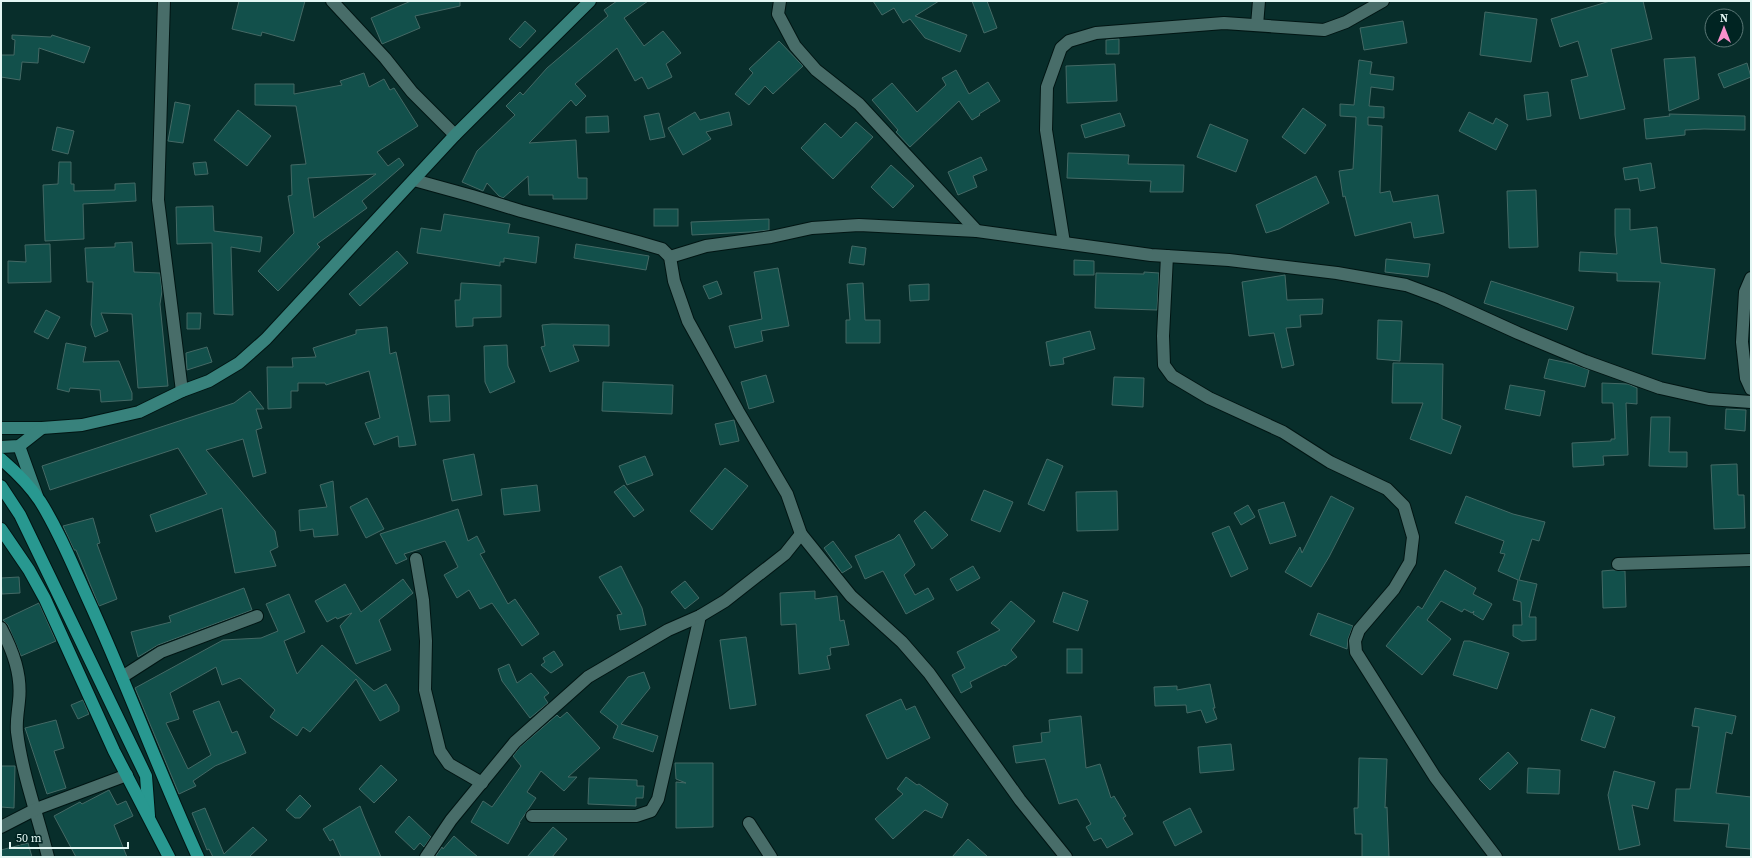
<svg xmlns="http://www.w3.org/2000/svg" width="1752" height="858" viewBox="0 0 1752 858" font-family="'Source Serif 4',serif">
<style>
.building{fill:#12504b;stroke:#446965;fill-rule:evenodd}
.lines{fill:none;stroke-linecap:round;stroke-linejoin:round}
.street-casing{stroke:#001513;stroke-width:14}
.secondary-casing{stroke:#001513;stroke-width:14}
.primary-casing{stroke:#001513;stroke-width:14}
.street{stroke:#486d69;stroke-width:12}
.secondary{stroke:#38827c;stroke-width:12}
.primary{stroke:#289890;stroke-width:12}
</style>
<rect width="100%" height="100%" fill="#082e2b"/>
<g class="building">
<path d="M239 1H305L294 41 262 32 261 36 232 29Z"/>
<path d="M411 1H460V6L415 16 420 28 382 44 371 18Z"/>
<path d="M617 1H648L624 18 644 46 663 31 681 53 666 64 672 77 648 89 642 77 635 81 617 48 575 84 586 96 576 106 571 100 529 143 576 140 578 178H587V199H553V195H529L528 176 503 198 499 196 487 183 483 191 462 182 477 151 515 115 506 106 520 92 523 95 547 68 608 16 604 10Z"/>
<path d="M873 1H939L915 16 967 35 960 52 925 38 910 19 903 23 894 8 882 15Z"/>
<path d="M972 1H987L997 28 984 33Z"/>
<path d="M1610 1H1643L1652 39 1611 49 1625 109 1580 119 1571 80 1588 76 1578 41 1560 47 1551 19Z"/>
<path d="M1485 12 1537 19 1531 62 1480 55Z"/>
<path d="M525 21 536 31 520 48 509 39Z"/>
<path d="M1403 21 1407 43 1364 50 1360 28Z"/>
<path d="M12 35 51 37 52 35 90 47 84 63 39 48 38 63 22 62 20 80 1 77V55H14L15 40 12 39Z"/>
<path d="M1119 39V54H1106V40Z"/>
<path d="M779 41 803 66 773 94 765 86 749 105 735 94 753 73 749 69Z"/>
<path d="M1695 57 1699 99 1669 111 1664 59Z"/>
<path d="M1359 60 1372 62 1370 74 1394 77 1393 90 1371 87 1369 106 1384 107V118L1368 117V125L1382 126 1380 193 1390 191 1393 202 1438 195 1444 233 1414 238 1411 222 1355 236 1345 196 1343 197 1339 171 1353 169 1356 117 1340 116V104L1354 105Z"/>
<path d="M1747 63 1751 77 1724 88 1718 74Z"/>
<path d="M1115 64 1117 101 1067 103 1066 66Z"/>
<path d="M956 70 969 94 988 82 1000 101 979 114 980 115 972 120 959 101 910 147 896 132 898 130 872 100 892 83 917 112 946 85 942 78Z"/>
<path d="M364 73 369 87 384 79 390 90 394 88 418 126 377 152 388 166 399 158 404 165 362 201 367 208 317 244 320 247 278 291 258 271 294 233 288 196 292 195 291 165 306 164 296 106 255 105V84H294V94L342 85 340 81ZM376 174 314 218 308 178Z"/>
<path d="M1548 92 1551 116 1527 120 1524 95Z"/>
<path d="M175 102 190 105 183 143 168 141Z"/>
<path d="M1303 108 1326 125 1305 154 1282 137Z"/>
<path d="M238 110 271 136 247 166 214 140Z"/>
<path d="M695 112 700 120 729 112 732 125 706 132 711 139 683 155 668 128Z"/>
<path d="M1469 112 1493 124 1496 118 1508 125 1496 150 1459 131Z"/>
<path d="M659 113 665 137 650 140 644 116Z"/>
<path d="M1120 113 1125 126 1085 138 1081 125Z"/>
<path d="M1669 114 1745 116V130L1704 129 1685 130V135L1646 139 1644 119 1670 116Z"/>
<path d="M608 116 609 132 586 133V117Z"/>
<path d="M856 122 873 137 833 179 801 148 825 123 841 138Z"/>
<path d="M1210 124 1248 140 1236 172 1197 157Z"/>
<path d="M57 127 74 131 68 154 52 150Z"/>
<path d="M1068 153 1129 155 1128 164 1184 165 1183 192H1150L1151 181 1067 178Z"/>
<path d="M981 157 987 170 973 176 977 187 958 195 948 172Z"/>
<path d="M59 162H71V184H74V191L115 190V184L135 183 136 201 83 204 84 239 45 241 43 185 58 184Z"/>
<path d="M206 162 208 174 195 175 193 163Z"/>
<path d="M1651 163 1655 188 1640 191 1638 178 1625 180 1623 168Z"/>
<path d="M891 165 914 186 893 208 871 187Z"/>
<path d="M1316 176 1329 203 1279 229 1266 233 1256 205Z"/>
<path d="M1536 190 1538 247 1509 248 1507 191Z"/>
<path d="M213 206 214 231 262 237 260 252 231 247 233 315 214 314 212 243 177 244 176 207Z"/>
<rect x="654" y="209" width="24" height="17"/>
<path d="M1615 209H1630V230L1657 227 1661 263 1715 269 1705 359 1652 354 1660 282 1617 281V273L1579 271 1580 252 1617 254 1615 235Z"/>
<path d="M444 214 510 224 508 233 539 237 536 263 504 258V262H500V266L417 253 421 228 441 231Z"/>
<path d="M769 219V230L750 232 692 235 691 222Z"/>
<path d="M132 242 134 272 160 273 162 291 160 304 168 386 138 388 132 314 101 313 108 331 95 337 91 325 93 282H87L85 248 115 247V243Z"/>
<path d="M50 244 51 282 8 283V261L26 262 25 245Z"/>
<path d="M576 244 649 256 646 270 574 258Z"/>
<path d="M852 246 866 248 864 265 849 263Z"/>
<path d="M397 251 408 263 360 306 349 294Z"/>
<path d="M1386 259 1430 264 1428 277 1385 272Z"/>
<path d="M1074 260 1094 261V275H1074Z"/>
<path d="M778 268 789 326 761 331 763 341 735 348 729 326 762 319 754 272Z"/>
<path d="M1144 272 1159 273 1157 310 1095 308 1096 273 1144 274Z"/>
<path d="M1285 275 1287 300 1323 299 1322 314 1300 315 1301 327 1286 328 1294 365 1282 368 1274 333 1249 336 1242 282Z"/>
<path d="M717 281 722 294 709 299 703 286Z"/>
<path d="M1491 281 1574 307 1567 330 1484 303Z"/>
<path d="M461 283 501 285V317L473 318V326L456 327 455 300H460Z"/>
<path d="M863 283 865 320H880V343H846V320H850L847 284Z"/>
<path d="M929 284V300L910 301 909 285Z"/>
<path d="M46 310 60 317 48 339 34 332Z"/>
<path d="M187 313H201L200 329H187Z"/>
<path d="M1378 320 1402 321 1400 361 1377 359Z"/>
<path d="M552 324 609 325V346L573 345 579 361 550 372 541 347 545 346 542 325Z"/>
<path d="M387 327 390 354 396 352 416 445 399 447 398 436 374 445 365 423 380 418 369 371 326 385 325 383H298V391H291V408L268 409 267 367H293L292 358 316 357 313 348 356 334V330Z"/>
<path d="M1090 331 1095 349 1063 358 1064 364 1050 366 1046 342Z"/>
<path d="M66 343 86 347 83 362 119 361 132 393V400L101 402 100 390 70 388 69 392 57 389Z"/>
<path d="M507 345 508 366 515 382 490 393 485 382 484 346Z"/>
<path d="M207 347 212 362 187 370 186 353Z"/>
<path d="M1549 359 1573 364 1589 370 1585 387 1544 378Z"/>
<path d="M1393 363 1443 364 1442 419 1461 426 1451 454 1410 439 1423 403H1392Z"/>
<path d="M766 375 774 402 749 409 741 382Z"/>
<path d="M1114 377 1144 378 1143 407 1112 405Z"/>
<path d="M603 382 673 385 672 414 602 411Z"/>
<path d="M1602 383 1628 384 1637 388V404L1626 403 1628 455 1603 456 1604 465 1573 467 1572 443 1611 441V439H1615L1613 403H1602Z"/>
<path d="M1510 385 1545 391 1540 416 1505 409Z"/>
<path d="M250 391 264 409H256L262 428 256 430 266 473 253 477 243 439 206 450 275 531 278 547 270 551 276 566 235 573 222 508 156 532 150 515 207 494 178 448 50 490 42 466 234 403Z"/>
<path d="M449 395 450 421 430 422 428 396Z"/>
<path d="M1726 409 1746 410 1745 431 1725 429Z"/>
<path d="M1651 417H1670L1669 452H1687V467L1649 466Z"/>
<path d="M734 420 739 441 720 445 715 424Z"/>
<path d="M474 454 482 495 452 501 443 460Z"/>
<path d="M645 456 653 475 627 485 619 466Z"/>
<path d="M1047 459 1063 466 1044 511 1028 504Z"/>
<path d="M1737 464 1738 495H1744L1745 528 1714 529 1711 465Z"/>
<path d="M725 468 748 486 712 530 690 511Z"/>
<path d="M333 481 338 535 314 537 313 529 300 531 299 510 327 507 320 485Z"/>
<path d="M537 485 540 511 504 515 501 489Z"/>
<path d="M624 485 644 510 634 517 614 492Z"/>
<path d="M984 490 1013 502 1000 532 971 520Z"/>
<path d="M1117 491 1118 530 1077 531 1076 492Z"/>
<path d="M1331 496 1354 508 1329 557 1311 587 1285 572 1300 547 1302 553Z"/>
<path d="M1466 496 1513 514 1545 522 1539 541 1532 539 1519 580 1537 584 1529 617H1536V640L1522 641 1513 636V625H1522L1521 602 1513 600 1518 580 1498 571 1505 554 1500 553 1504 541 1455 523Z"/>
<path d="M367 498 384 529 366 538 350 507Z"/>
<path d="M1284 502 1296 536 1270 544 1258 510Z"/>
<path d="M1248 505 1255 517 1241 525 1234 513Z"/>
<path d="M458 509 468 541 477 536 485 552 480 554 508 604 515 599 539 634 522 646 492 603 480 609 469 590 457 598 444 575 458 567 445 541 404 554 407 559 396 564 380 534Z"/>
<path d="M925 511 948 535 932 549 914 521Z"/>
<path d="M93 518 100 543 97 544 117 599 99 606 76 550H74L63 526Z"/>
<path d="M1229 526 1248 569 1231 577 1212 533Z"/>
<path d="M899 534 915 565 904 575 915 595 928 588 934 599 906 614 883 571 865 579 855 556 894 539Z"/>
<path d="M833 541 852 567 842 573 824 548Z"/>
<path d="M621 566 642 608 646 625 620 630 617 615 622 614 599 577Z"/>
<path d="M973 566 980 578 957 591 950 579Z"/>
<path d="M1445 570 1476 588 1473 594 1492 604 1483 620 1473 614 1474 611 1472 613 1464 609 1462 612 1441 601 1427 620 1451 639 1422 675 1386 646 1418 606 1422 609Z"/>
<path d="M1614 570 1625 571 1626 607 1603 608 1602 571Z"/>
<path d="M19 577 20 593 2 594 1 578Z"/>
<path d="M403 579 413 593 379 620 391 650 356 664 340 626 352 613 337 619 336 617 327 622 315 601 345 584 361 612Z"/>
<path d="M685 581 699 598 685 609 671 592Z"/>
<path d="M244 588 252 610 158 645 138 657 131 632 171 622 169 616Z"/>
<path d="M815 591V599L837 596 840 621 844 620 849 645 830 648 831 655 827 656 830 669 799 674 796 624 781 625 780 593Z"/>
<path d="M1063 592 1088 601 1078 631 1053 622Z"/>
<path d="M289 594 305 632 284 641 297 674 322 645 374 691 386 684 399 706V711L380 721 356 679 310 732 303 727 297 736 270 717 275 710 240 678 222 685 216 667 170 693 179 719 166 723 188 769 211 755 193 711 219 701 232 733 237 731 246 753 215 766 193 781 196 786 179 794 135 688 223 640 261 638 278 631 266 604Z"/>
<path d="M1011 601 1035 621 1011 650 1017 657 1005 666 1004 665 970 682 972 687 961 693 952 675 965 668 957 652 1000 630 991 623Z"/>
<path d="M39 603 56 641 21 656 8 625 3 620Z"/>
<path d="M1318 613 1353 626 1348 639 1347 649 1310 635Z"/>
<path d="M746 637 756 705 730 709 720 640Z"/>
<path d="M1464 641H1470L1509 653 1497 689 1453 675Z"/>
<rect x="1067" y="649" width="15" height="24"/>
<path d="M554 651 563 665 551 673 541 665 545 662 543 658Z"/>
<path d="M509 664 517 683 531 673 549 693 544 697 548 703 530 718 502 681 498 669Z"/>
<path d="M644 672 650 688 621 724 658 736 653 752 613 738 618 726 600 712 628 677Z"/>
<path d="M1210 684 1215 708H1213L1217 719 1206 723 1201 710 1187 713 1186 705 1155 706 1154 687 1177 686V690Z"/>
<path d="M901 699 906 710 915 706 930 738 887 759 866 715Z"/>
<path d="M83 700 89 714 78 719 71 705Z"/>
<path d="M1695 708 1736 716 1732 734 1726 732 1716 793 1751 797V849L1726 847 1729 824 1674 821 1676 789H1690L1699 727 1692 726Z"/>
<path d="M1591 709 1615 717 1605 748 1581 740Z"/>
<path d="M567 712 600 748 568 777H577L564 791 541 771 527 792 536 798 519 823H520L508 844 471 822 483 801 492 807 521 766 513 756 520 747 557 715 560 718Z"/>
<path d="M1081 716 1086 768 1100 764 1111 798 1114 796 1126 816 1123 818 1133 834 1107 848 1101 838 1094 841 1086 827 1091 824 1077 799 1059 804 1045 759 1016 763 1013 746 1042 742 1041 733 1050 732 1049 720Z"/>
<path d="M56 720 64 748 54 751 66 788 47 794 25 728Z"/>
<path d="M1231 744 1234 770 1200 773 1198 747Z"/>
<path d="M1508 752 1518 763 1490 790 1479 779Z"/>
<path d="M1359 758 1387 759 1385 808 1387 807 1389 857H1362V834H1355L1354 808H1358Z"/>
<path d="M675 763H713V827L676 828V782L686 783 676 779Z"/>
<path d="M381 765 397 780 374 803 359 789Z"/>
<path d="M1 766H15L14 808 1 807Z"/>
<path d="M1528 768 1560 770 1559 794 1527 793Z"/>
<path d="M1614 771 1655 782 1648 809 1632 805 1640 845 1619 850 1608 795Z"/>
<path d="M906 777 917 785 919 784 948 804 942 818 925 810 893 839 875 819 903 794 897 789Z"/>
<path d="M589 778 637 780V786H644L643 798H636V806L588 804Z"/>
<path d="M109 790 117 805 126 801 133 816 114 825 127 857H76L54 816 80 802 82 804Z"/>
<path d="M300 795 311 806 300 818H295L286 810Z"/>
<path d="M360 806 363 814 381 857H341L333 839 330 841 323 829Z"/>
<path d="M205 808 224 854 253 827 267 840 249 857H213L209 849 207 850 192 813Z"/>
<path d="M1190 808 1202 832 1175 846 1163 822Z"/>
<path d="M409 816 431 837 424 847 420 843 414 850 395 832Z"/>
<path d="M553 827 567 839 552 857H527Z"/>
<path d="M454 836 465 846 478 857H435L442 847 443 849Z"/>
<path d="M968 839 988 857H952Z"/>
<path d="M28 843 32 857H1V850Z"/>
</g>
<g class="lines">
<defs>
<g id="street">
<path d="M164 1 158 200 182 391"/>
<path d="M332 1 385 58 412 92 455 135"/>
<path d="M780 1 778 14 795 46 816 70 859 104 977 231"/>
<path d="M1257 25 1259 1"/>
<path d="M414 180 472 196 521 211 638 242 662 249 670 257 674 281 688 321 738 411 787 494 801 534 851 596 902 642 929 673 1020 800 1066 857"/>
<path d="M1064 243 1046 130 1047 87 1061 48 1069 41 1096 33 1224 23 1324 30 1346 22 1383 1"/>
<path d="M1167 256 1163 336 1164 365 1172 376 1209 398 1283 432 1330 462 1387 489 1404 506 1413 537 1410 562 1394 589 1359 630 1355 641 1356 652 1435 777 1496 857"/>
<path d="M670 257 706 246 771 237 812 228 859 225 977 231 1151 255 1229 260 1337 273 1406 285 1441 298 1518 333 1585 361 1660 388 1709 399 1751 402"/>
<path d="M1751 278 1745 292 1742 342 1746 378 1751 389"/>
<path d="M416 559 423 600 426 641 425 690 440 751 449 764 482 783"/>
<path d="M1618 564 1751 560"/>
<path d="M1 628C13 651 22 675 19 701 18 712 16 721 17 732 22 774 38 816 48 857"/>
<path d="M122 677 161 652 257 616"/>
<path d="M532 816H636L651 811 658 799 700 616"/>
<path d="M749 823 771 857"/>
<path d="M1 827 36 809 127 775"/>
<path d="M426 857 451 820 515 742 588 677 668 630 700 616 725 601 785 554 801 534"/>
</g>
<g id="secondary">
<path d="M1 428H42L82 425 139 412 182 391 209 381 239 363 266 339 455 135 590 1"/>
<path d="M19 446 37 496"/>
<path d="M1 447 19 446 42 428"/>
</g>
<g id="primary">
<path d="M1 459C15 471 30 486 40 501 59 531 73 566 88 599 127 684 159 772 198 857"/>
<path d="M1 486 20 515 146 776 149 816"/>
<path d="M1 529 29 570 45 599 114 751 169 857"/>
</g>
</defs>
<use href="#street" class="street-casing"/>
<use href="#secondary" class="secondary-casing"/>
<use href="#primary" class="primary-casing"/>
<use href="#street" class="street"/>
<use href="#secondary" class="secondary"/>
<use href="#primary" class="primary"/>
</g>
<rect width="1752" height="858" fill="none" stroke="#e3f7f4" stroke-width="4"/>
<g transform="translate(1724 28)"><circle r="19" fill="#002422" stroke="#5b7876"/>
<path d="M0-3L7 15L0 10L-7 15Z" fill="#f890cb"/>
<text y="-6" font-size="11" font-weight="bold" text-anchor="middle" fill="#e3f7f4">N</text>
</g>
<path d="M10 842v6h118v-6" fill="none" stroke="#e3f7f4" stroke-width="2"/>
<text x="16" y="842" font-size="12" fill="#e3f7f4" stroke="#002422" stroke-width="3" paint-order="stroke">50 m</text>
</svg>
